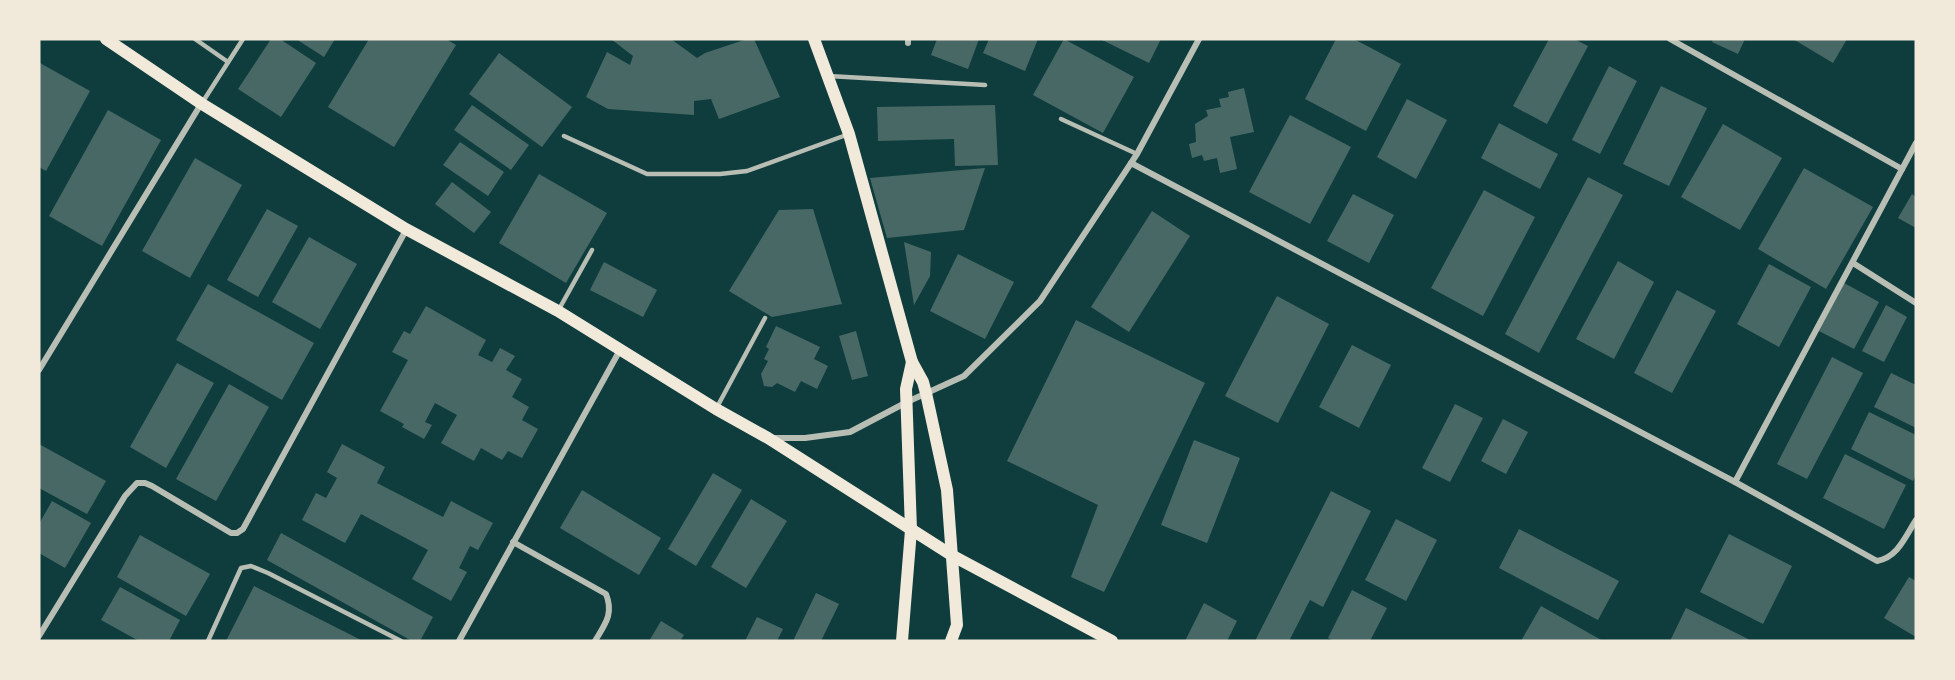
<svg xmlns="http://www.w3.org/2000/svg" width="1955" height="680" viewBox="0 0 1955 680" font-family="'Times New Roman',serif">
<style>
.building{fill:#486865}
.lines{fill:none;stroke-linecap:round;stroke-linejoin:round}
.service{stroke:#b8beb3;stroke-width:4.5}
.minor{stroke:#b8beb3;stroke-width:6}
.secondary{stroke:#f1e9da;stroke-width:12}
</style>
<rect width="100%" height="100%" fill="#0f3d3e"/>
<g class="building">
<path d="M271 39H280L316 63 281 117 238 89Z"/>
<path d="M296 39H335L324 57Z"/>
<path d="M369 39H446L456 45 394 147 328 107Z"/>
<path d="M611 39H671L697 58 705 53 747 39H754L780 97 719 119 711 99 694 101V115L608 109 586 97 607 52 630 65 633 56Z"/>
<path d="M937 39H979L968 69 931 55Z"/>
<path d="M989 39H1038L1025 71 983 53Z"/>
<path d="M1064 39 1134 77 1103 133 1033 95Z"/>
<path d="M1100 39H1161L1149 63Z"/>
<path d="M1336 39H1354L1401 64 1366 131 1305 99Z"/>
<path d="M1549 39H1574L1588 46 1547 124 1513 106Z"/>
<path d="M1713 39H1745L1738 54 1712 42Z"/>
<path d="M1793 39H1847L1833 63Z"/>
<path d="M499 53 572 107 542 147 469 94Z"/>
<path d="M40 63 90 91 46 171 39 167Z"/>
<path d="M1609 66 1637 81 1600 154 1572 140Z"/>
<path d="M1661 86 1707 108 1669 186 1623 164Z"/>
<path d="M1244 88 1254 132 1230 137 1237 169 1220 173 1217 158 1204 161 1202 155 1192 158 1189 144 1196 142 1195 124 1208 116 1206 110 1221 107 1219 99 1229 97 1228 92Z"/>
<path d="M1407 99 1447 120 1416 179 1377 157Z"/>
<path d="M472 105 529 145 511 170 454 130Z"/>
<path d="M995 105 998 165 955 166 954 139 878 141 877 107Z"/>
<path d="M108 110 161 140 102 246 49 216Z"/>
<path d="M1290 115 1351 147 1310 224 1249 192Z"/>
<path d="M1499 123 1558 154 1540 189 1481 158Z"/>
<path d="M1723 124 1782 158 1740 230 1681 197Z"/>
<path d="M460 142 504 172 488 196 443 165Z"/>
<path d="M195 158 242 185 190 278 142 251Z"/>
<path d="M985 168 964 230 887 238 870 178Z"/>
<path d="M1804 168 1873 207 1826 289 1758 249Z"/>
<path d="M539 174 607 213 566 283 499 243Z"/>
<path d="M1588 177 1623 195 1539 353 1505 334Z"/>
<path d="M452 182 491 212 474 233 435 204Z"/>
<path d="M1484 190 1535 217 1483 316 1431 288Z"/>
<path d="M1353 194 1394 215 1369 263 1327 241Z"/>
<path d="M1912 194 1916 197V228L1898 218Z"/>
<path d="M267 209 298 226 258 297 227 280Z"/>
<path d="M813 209 842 304 772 317 729 291 779 210Z"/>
<path d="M1152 211 1190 236 1129 332 1091 307Z"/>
<path d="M309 237 357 264 320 329 272 302Z"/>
<path d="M904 242 931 252 930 276 914 305Z"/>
<path d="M958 254 1014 282 985 339 930 311Z"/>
<path d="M1618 261 1654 282 1614 359 1576 339Z"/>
<path d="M604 262 657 290 643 317 590 290Z"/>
<path d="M1769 264 1811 287 1779 347 1737 324Z"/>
<path d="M1844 283 1879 302 1854 349 1819 331Z"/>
<path d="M208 284 314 343 282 400 176 340Z"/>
<path d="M1677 290 1716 311 1672 393 1634 373Z"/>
<path d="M1277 296 1329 324 1278 423 1225 396Z"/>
<path d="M1886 305 1907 317 1884 362 1862 351Z"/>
<path d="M426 306 486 340 478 355 492 362 500 348 515 356 506 370 522 379 512 397 529 407 522 420 538 429 522 458 508 451 502 460 481 448 474 461 441 443 457 415 435 403 425 422 432 425 424 439 402 427 404 424 380 411 408 360 392 352 404 331 410 334Z"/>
<path d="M1076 320 1205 383 1104 592 1071 577 1098 505 1007 461Z"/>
<path d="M776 326 820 347 814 359 828 366 817 389 801 381 795 392 777 383 772 387 764 386 761 374 768 361 764 359 769 349 766 347Z"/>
<path d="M856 331 868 376 852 380 839 336Z"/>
<path d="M1352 345 1391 365 1359 428 1319 407Z"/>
<path d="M1832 357 1863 373 1807 479 1777 464Z"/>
<path d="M177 363 214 383 166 468 130 447Z"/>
<path d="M1891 373 1916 385V428L1874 407Z"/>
<path d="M229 384 269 407 216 501 176 479Z"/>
<path d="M1455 404 1483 418 1450 482 1422 468Z"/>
<path d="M1869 412 1916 435V474L1913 481 1851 449Z"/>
<path d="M1503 419 1528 432 1506 474 1481 461Z"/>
<path d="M1194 440 1240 458 1207 543 1161 525Z"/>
<path d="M39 444 106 481 87 514 39 488Z"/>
<path d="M342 444 385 467 377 483 443 517 451 501 493 523 478 550 470 546 459 568 467 572 451 601 412 579 428 550 361 514 345 543 302 520 316 493 326 498 337 478 327 472Z"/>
<path d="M1845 454 1906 485 1884 529 1823 498Z"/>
<path d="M713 473 742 490 696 566 668 549Z"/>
<path d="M582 490 661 538 639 575 560 528Z"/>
<path d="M1331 491 1371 511 1323 607 1310 600 1289 641H1255Z"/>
<path d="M751 499 787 521 746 588 711 567Z"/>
<path d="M52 501 91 523 65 568 39 553V524Z"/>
<path d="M1396 519 1437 540 1406 601 1365 580Z"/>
<path d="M1519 529 1619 581 1598 620 1499 568Z"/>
<path d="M281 533 433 617 420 641H412L267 560Z"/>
<path d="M1729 534 1792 566 1763 624 1700 592Z"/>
<path d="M140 535 210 574 186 616 117 577Z"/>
<path d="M1909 577 1916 581V637L1884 618Z"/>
<path d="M254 586 363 641H226Z"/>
<path d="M120 587 180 620 169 641H139L101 620Z"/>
<path d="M1352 590 1387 608 1370 641H1334L1328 638Z"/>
<path d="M816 593 839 604 821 641H793Z"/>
<path d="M1204 603 1237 621 1227 641H1185Z"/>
<path d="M1541 606 1603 641H1521Z"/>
<path d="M1686 608 1752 641H1670Z"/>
<path d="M757 617 783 629 777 641H745Z"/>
<path d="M661 621 684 635 680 641H649Z"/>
</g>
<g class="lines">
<g class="service">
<path d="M195 39 228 62"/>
<path d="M829 76 985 85"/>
<path d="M202 103 243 39"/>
<path d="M1061 119 1137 154"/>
<path d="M564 136 647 174H720L747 171 849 134"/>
<path d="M558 311 592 250"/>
<path d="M716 409 765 318"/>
<path d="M208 641 241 568 251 566 268 573 401 641"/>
</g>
<g class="minor">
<path d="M1670 39 1902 169"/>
<path d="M908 43V39"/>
<path d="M1131 163 1735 482 1877 561C1898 557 1905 537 1916 520"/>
<path d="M1853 263 1916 303"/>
<path d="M39 370 201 104"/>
<path d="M770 438H805L850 432 907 402 964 376 1040 301 1137 154 1199 39"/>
<path d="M1735 482 1916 143"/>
<path d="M513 542 606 594C614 614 605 624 595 641"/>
<path d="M39 636 125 496 137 483H145L152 486 231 533H237L243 529 406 230"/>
<path d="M459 641 620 350"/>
</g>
<g class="secondary">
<path d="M106 39 202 104 406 229 558 311 716 409 768 438 953 556 1112 641"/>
<path d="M814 39 849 134 912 362 923 382 926 393 947 490 957 625 951 641"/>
<path d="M902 641 911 530 906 389 912 362"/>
</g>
</g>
<rect width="1955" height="680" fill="none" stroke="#f1e9da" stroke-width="81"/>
</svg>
